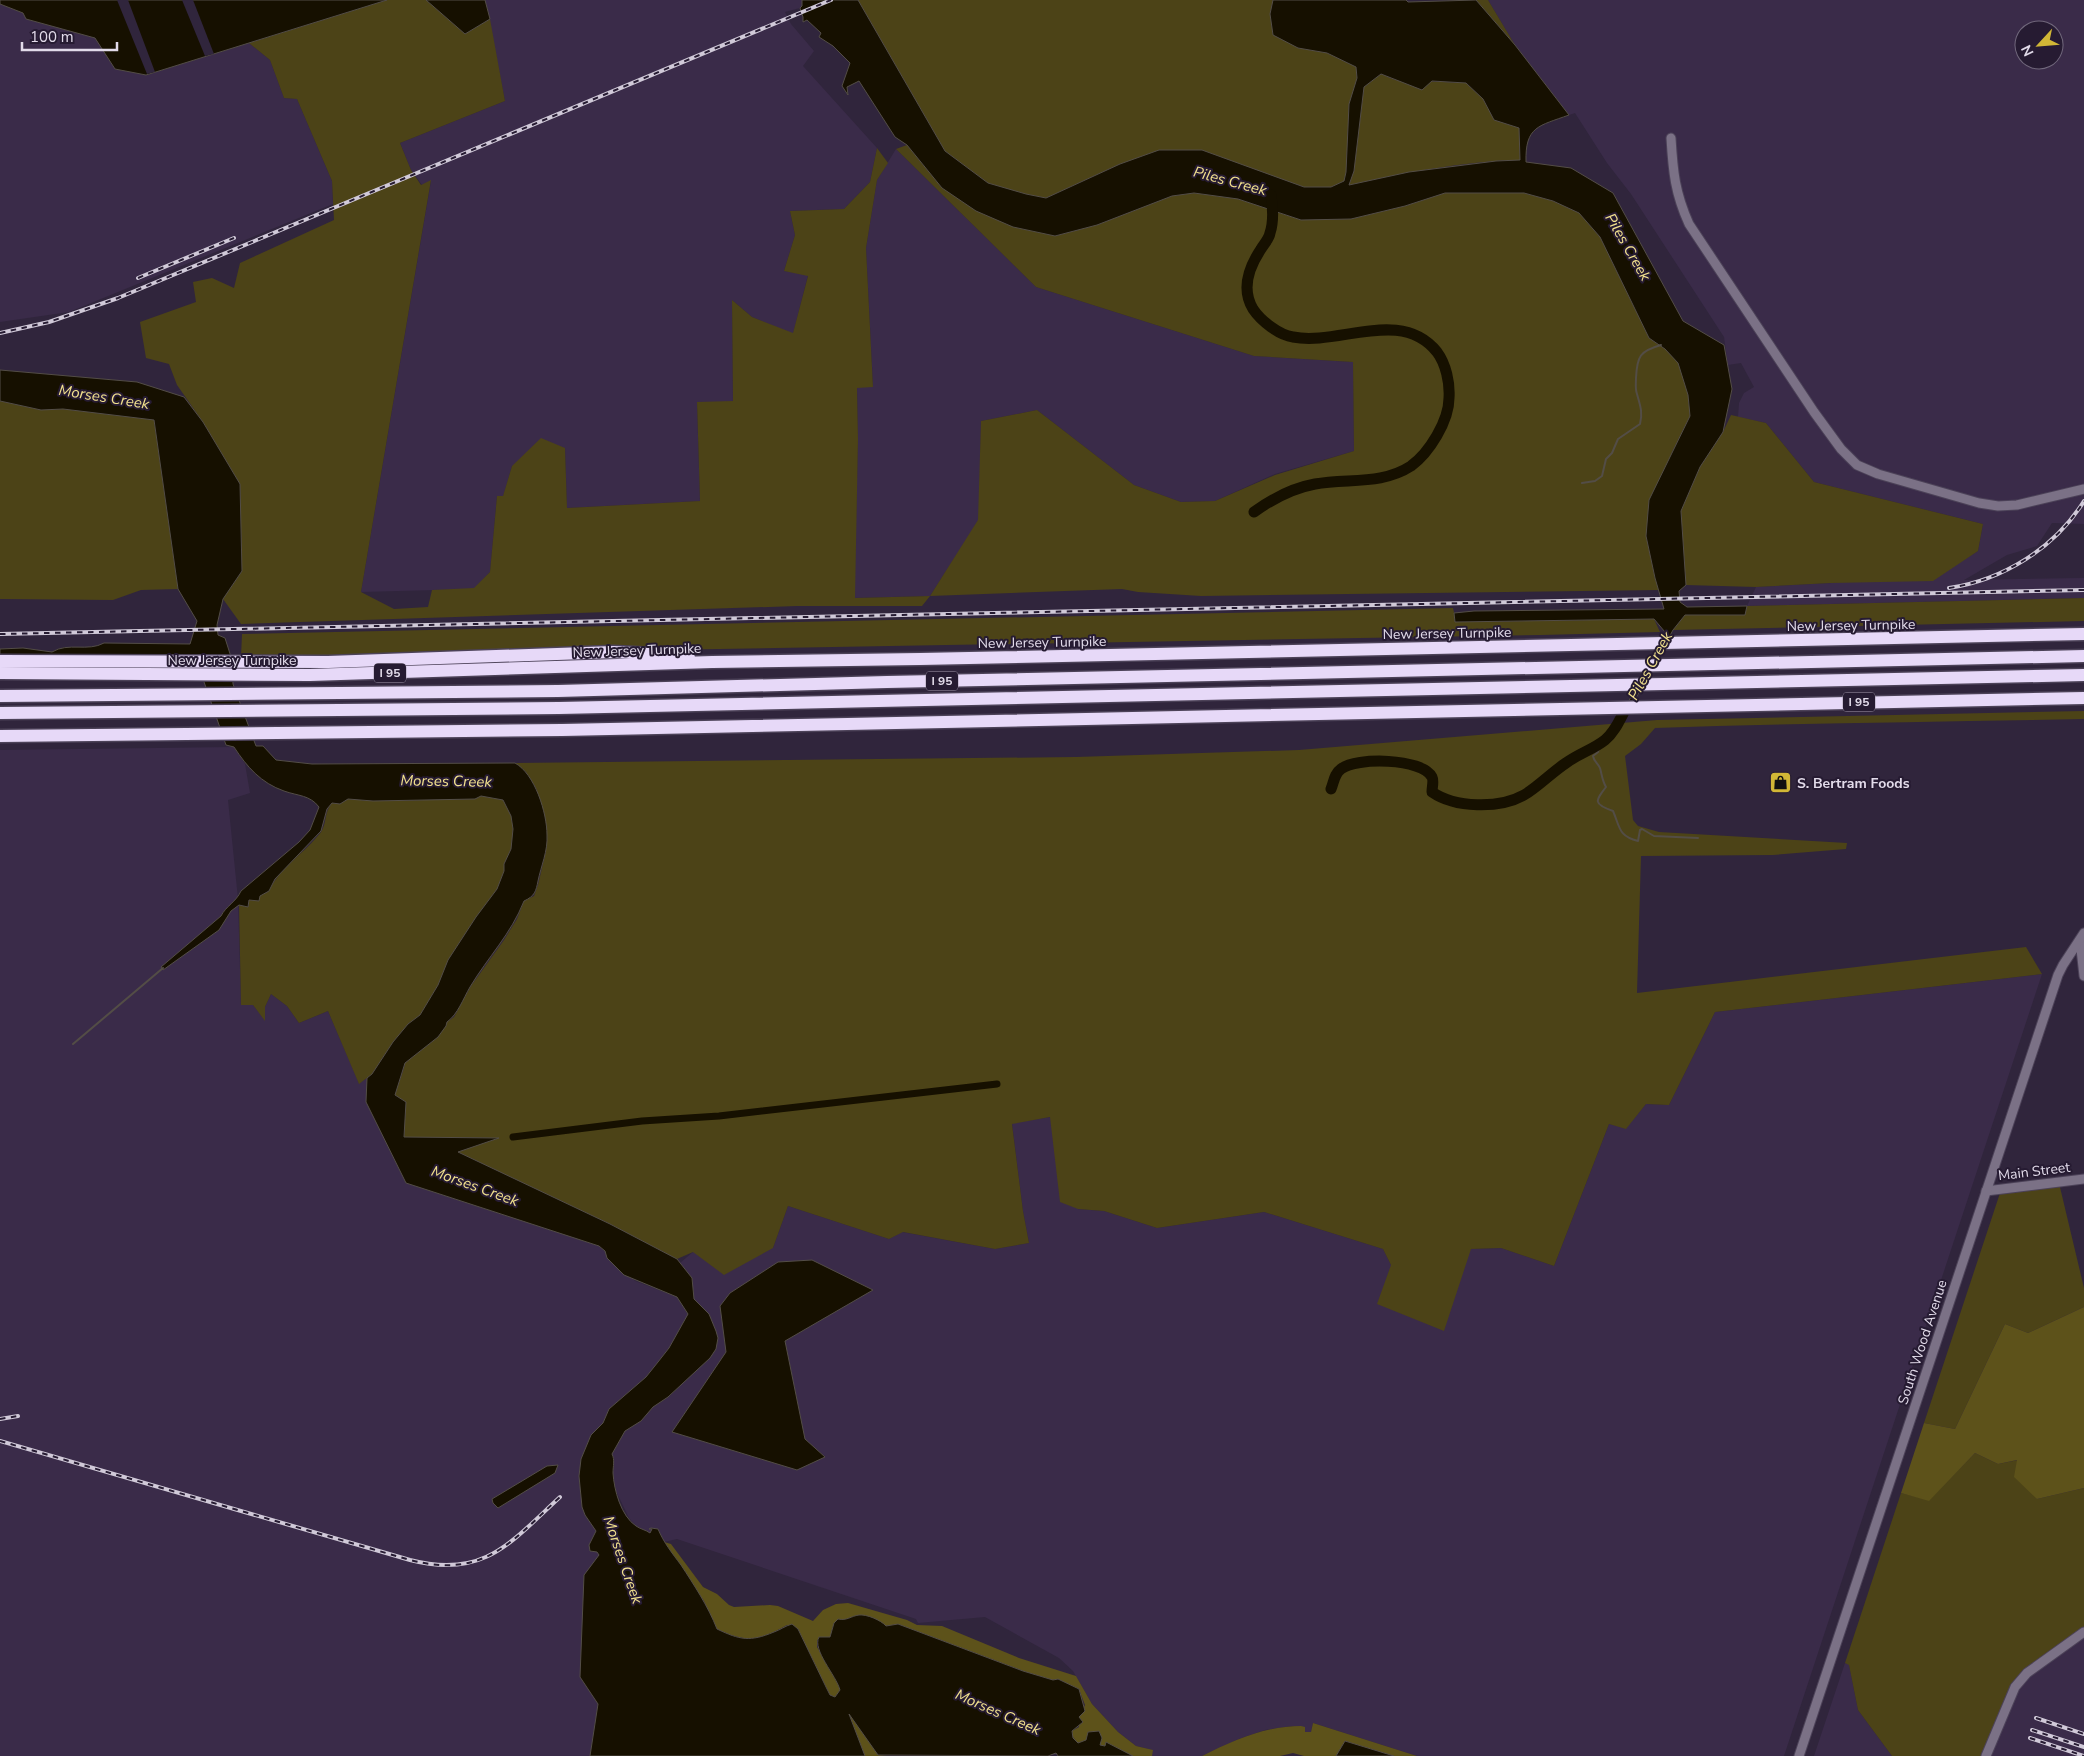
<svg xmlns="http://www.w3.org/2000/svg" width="2084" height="1756" viewBox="0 0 2084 1756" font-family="'Nunito Sans',sans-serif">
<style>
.built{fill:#3a2b49;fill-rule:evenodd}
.green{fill:#4c4317}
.forest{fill:#5d521a}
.water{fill:#161000;stroke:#534d46;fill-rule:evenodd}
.pier{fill:#30253c}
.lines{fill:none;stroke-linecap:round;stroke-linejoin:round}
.stream{stroke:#534d46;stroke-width:2}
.canal{stroke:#161000;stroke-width:7}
.river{stroke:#161000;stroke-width:11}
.minor-casing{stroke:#4c4258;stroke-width:11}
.highway-casing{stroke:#4c4258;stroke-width:15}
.minor{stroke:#7b7186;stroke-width:9}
.highway{stroke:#e7d9f8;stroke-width:12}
.rail-casing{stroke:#d0c9d8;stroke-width:4}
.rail{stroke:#261b32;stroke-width:2;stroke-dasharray:5.5;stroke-linecap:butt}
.labels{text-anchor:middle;stroke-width:4;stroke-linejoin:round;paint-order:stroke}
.shield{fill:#261b32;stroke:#aaa1b3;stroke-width:1}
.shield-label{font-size:12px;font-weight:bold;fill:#e2dbea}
.street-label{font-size:14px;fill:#e2dbea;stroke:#261b32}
.poi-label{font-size:14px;font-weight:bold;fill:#e2dbea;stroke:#261b32;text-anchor:start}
.water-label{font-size:15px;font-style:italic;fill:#f3e28e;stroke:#261b32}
</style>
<rect width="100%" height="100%" fill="#30253c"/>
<g class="built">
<path d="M485 0H802L803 6 800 8 785 12 791 24 814 51 803 66 877 148 870 182 844 209 790 211 795 235 784 271 808 275 793 334 752 317 732 300 733 402 697 403 700 501 567 508 565 448 512 466 503 497 497 496 490 572 474 589 361 592 431 181 422 185 411 170 400 143 505 101Z"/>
<path d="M1488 0H2084V524L2052 523 2037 546 2007 555 1964 580 2084 578V598L1747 606 1756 587 1831 583 1957 564 1978 551 1983 524 1814 482 1766 423 1738 417 1739 403 1744 393 1754 387 1741 363 1728 365 1724 337 1631 194 1607 163 1575 113 1569 115 1515 45ZM2024 30H2054V60H2024Z"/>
<path d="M0 4 23 13 26 19 95 38 115 69 146 75 249 43 270 60 284 98 297 99 332 181 333 204 69 312 0 322Z"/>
<path d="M896 149 1036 287 1254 356 1353 362 1354 451 1275 474 1215 501 1181 502 1134 485 1037 410 981 421 979 520 930 596 854 598 858 439 857 387 873 386 866 248 877 180Z"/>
<path d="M234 747 245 764 250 793 228 800 238 899 241 1004 253 1005 265 1020V1007L271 994 287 1006 299 1023 328 1011 359 1083 367 1078 366 1102 406 1183 599 1246 635 1281 677 1297 688 1315 669 1348 658 1362 646 1377 609 1409 603 1423 591 1435 579 1476 582 1507 585 1515 596 1531 590 1542 599 1555 580 1677 598 1704 590 1756H0V750Z"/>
<path d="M2042 974 1784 1756H1417L1313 1723 1311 1732H1305L1293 1726 1265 1730 1239 1739 1202 1756H1152V1750L1136 1746 1118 1732 1092 1704 1073 1671 1059 1658 985 1617 918 1623 916 1619 677 1539 664 1542 658 1529H652L650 1533 636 1526 629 1518 616 1491 613 1474 614 1458 612 1454 625 1431 641 1421 653 1407 669 1397 701 1365 718 1338 709 1314 694 1299 692 1278 680 1263 693 1252 773 1248 788 1206 889 1239 902 1232 995 1249 1029 1243 1023 1211 1012 1123 1051 1117 1078 1209 1104 1211 1157 1228 1264 1212 1383 1249 1391 1265 1471 1249 1501 1248 1554 1266 1609 1124 1626 1128 1646 1104 1669 1105 1715 1012ZM872 1290 785 1341 805 1440 825 1456 797 1470 672 1432 726 1352Z"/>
<path d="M2084 1633V1756H1989L2024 1676Z"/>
<path d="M1845 1663 1849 1664 1858 1710 1892 1756H1814Z"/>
</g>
<g class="green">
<path d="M387 0H426L465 34 490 19 505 101 400 143 411 170 421 185 431 180 361 592 394 609 428 607 432 590 474 588 490 572 497 496H503L512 466 541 438 565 448 567 508 700 501 697 402 733 401 732 300 752 317 793 333 808 276 784 271 795 235 790 211 844 209 870 182 877 148 888 163 877 180 866 248 873 387 857 388 858 439 855 598 930 596 978 520 981 421 1037 410 1134 485 1181 502 1215 501 1275 475 1354 451 1353 362 1254 356 1036 287 896 149 907 145 942 188 1055 236 1097 225 1172 196 1194 193 1238 199 1301 220 1351 219 1405 206 1445 193H1524L1553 201 1579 213 1600 237 1649 338 1665 349 1679 363 1688 395 1690 416 1672 452 1646 536 1655 578 1660 590 1201 596 1138 592 1122 589 930 596 922 606H797L241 624 223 599 242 571 240 484 203 422 177 385 169 364 146 358 140 322 196 302 193 282 212 278 234 288 240 263 334 220 332 181 297 99 284 98 270 60 249 43Z"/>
<path d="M858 0H1273L1270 14 1298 48 1327 53 1356 67 1357 78 1349 104 1346 172 1344 181 1331 187H1304L1277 178 1120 164 1046 198 1026 195 988 183 945 151Z"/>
<path d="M1476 0H1488L1515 45Z"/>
<path d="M1381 74 1395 80 1466 83 1483 99 1494 120 1519 128 1520 160C1462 161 1405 173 1349 185L1354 171 1364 87Z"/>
<path d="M0 401 41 410 63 409 154 420 178 589 141 590 113 600 0 599Z"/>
<path d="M1731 415 1766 423 1814 482 1983 524 1978 551 1933 581 1831 583 1756 587 1686 585 1681 511 1700 467 1723 432Z"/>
<path d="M2084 598V621L1673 630 1685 615H1744L1747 606Z"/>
<path d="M1453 608 1456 622 1654 619 1660 632 1541 635 241 657 242 634Z"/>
<path d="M2084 711V719C1941 722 1798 723 1655 728L1641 744 1625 756 1633 820 1638 826 1659 832 1847 843 1846 849 1773 855 1641 856 1637 993 2026 947 2042 974 1715 1012 1669 1105 1646 1104 1626 1129 1609 1124 1554 1266 1501 1248 1471 1249 1444 1331 1377 1304 1391 1265 1383 1249 1264 1212 1157 1228 1104 1211 1078 1209 1060 1202 1050 1117 1012 1124 1023 1211 1029 1243 995 1249 903 1232 889 1239 788 1206 773 1248 724 1275 693 1252 677 1259 610 1224 458 1152 497 1138 404 1137 406 1102 395 1095C397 1087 405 1068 405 1063L438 1037 447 1022 454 1017 471 986 504 940 517 919 524 901 534 896 538 885 546 851V827L536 788 526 772 515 763 1076 757 1299 750 1657 720Z"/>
<path d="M481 796 503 800 511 816 513 829 511 849 504 864V871L497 889 476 917 448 960 438 985 420 1015 408 1024 393 1042 372 1074 359 1084 328 1011 299 1023 287 1006 271 994 265 1007V1021L253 1005H241L239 905 248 907 249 900 269 891C280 867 305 853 321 832 327 823 324 812 332 803L340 804 348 799 373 801 475 799Z"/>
<path d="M2059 1183 2084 1288V1307L2028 1333 2005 1324 1955 1429 1924 1423 2001 1190Z"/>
<path d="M1975 1453 1998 1464 2018 1460 2037 1499 2084 1488V1633L2024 1676 1989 1756H1892L1858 1710 1849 1665 1845 1663 1901 1493 1929 1500Z"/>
</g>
<g class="forest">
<path d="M2084 1307V1488L2037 1499 2014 1477 2017 1460 1998 1464 1975 1453 1929 1501 1901 1493 1924 1423 1955 1429 2005 1324 2028 1333Z"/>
<path d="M664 1542 671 1544 703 1587 717 1594 729 1605 734 1607 770 1605 778 1606 813 1621 823 1610 836 1604 848 1603 907 1620 917 1625 942 1626 1019 1658 1076 1676 1092 1704 1118 1732 1136 1746 1153 1750 1152 1756H1133L1106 1743 1105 1746 1100 1745 1099 1743 1086 1741 1078 1743 1073 1737 1072 1731 1079 1727V1717L1085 1705 1079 1689 1058 1679 1053 1680 1023 1671 898 1624 886 1626 859 1615 834 1623 830 1637 817 1640V1647L838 1683 840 1690 835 1697 830 1695 826 1687 798 1629 787 1625C759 1641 746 1643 717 1629L704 1601Z"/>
<path d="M848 1711 878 1755 888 1756H865Z"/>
<path d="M1313 1723 1417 1756H1394L1345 1741 1336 1756H1304L1293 1753 1280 1756H1202C1234 1740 1265 1726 1301 1726L1305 1727V1732H1311Z"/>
</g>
<g class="water">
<path d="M0 0H387L146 75 115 69 95 38 26 19 23 13 0 4Z"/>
<path d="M426 0H485L490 19 465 34Z"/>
<path d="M802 0H858L945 151 988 183 1026 194 1046 198 1120 164 1159 150H1202L1304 187H1331L1344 181 1346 172 1349 104 1357 78 1356 67 1327 53 1298 48 1273 35 1270 14 1273 0H1406L1408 2 1476 0 1515 45 1569 115C1539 126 1525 126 1526 162L1571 168 1613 193 1683 321 1724 345 1732 389 1723 432 1700 467 1681 511 1686 585 1679 591 1680 602 1687 607 1747 606 1745 615H1685L1673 630 1624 720 1614 722 1621 716 1665 632 1654 619 1455 622 1454 613 1474 611 1664 609 1655 578 1646 536 1649 500 1690 416 1688 395 1678 363 1665 349 1649 338 1600 237 1579 213 1553 201 1524 193H1445L1405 206 1351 219 1301 220 1238 199 1194 193 1172 196 1097 225 1055 236 1013 227 976 211 942 188 907 145 895 137 859 81 847 87 848 95 842 86 850 63 833 46 819 37 821 33 807 20 803 22V17L800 8 802 6ZM1381 74 1422 90 1432 81 1466 83 1483 99 1494 120 1519 128 1520 160 1496 161 1409 172 1349 185 1354 171 1364 87Z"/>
<path d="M0 370 137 382 184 397 203 422 240 484 242 571 223 599 217 625 218 635 225 638 232 660 233 684 256 746H263L276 760 312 764 515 763C535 774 547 813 547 835 548 851 541 866 538 881 536 891 535 896 524 901 511 934 488 957 470 987 463 999 458 1014 447 1022L446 1026 438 1037 405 1063 395 1095 406 1102 404 1137 499 1138 458 1152 610 1224 677 1259 692 1278 694 1299 709 1314 716 1331 718 1338 716 1349 710 1358 668 1397 653 1407 641 1421 625 1431 612 1454C615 1460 613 1466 613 1473 614 1490 621 1516 636 1526 640 1529 646 1530 650 1533L652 1529H649L651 1528 658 1529C664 1543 672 1553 681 1565 694 1585 708 1606 717 1629 740 1640 750 1642 774 1632 780 1630 785 1626 792 1624L798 1629 826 1687 830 1695 835 1697 840 1690C836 1675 812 1650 819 1637H830L834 1623 838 1619C847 1621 851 1616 859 1615 866 1614 881 1620 886 1626L898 1624 1023 1671 1053 1680 1058 1679 1079 1689 1085 1711 1079 1717 1083 1722 1072 1731 1073 1738 1078 1743 1086 1740 1088 1732 1099 1731 1102 1738 1100 1745 1105 1746 1106 1742 1133 1756H1058L1056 1753 1048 1756 878 1755 849 1714 865 1756H590L598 1704 580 1677 584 1575 599 1555 597 1552 590 1551 589 1545 596 1531 585 1515 582 1507 579 1476 581 1459 591 1435 603 1423 609 1409 646 1377 658 1362 669 1348 688 1314 677 1297 624 1275 607 1258 605 1251 599 1246 406 1183 366 1102 367 1078 372 1074 393 1042 408 1024 420 1015 438 985 448 960 476 917 497 889 504 871V864L511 849 513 829 511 816 503 800 481 796 475 799 373 801 348 799 340 804 332 803 327 809 321 831 275 879 269 891 260 896 259 901 249 900 248 907 239 905 231 911 219 930 163 970 161 967 221 916C226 906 236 902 241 891L299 842 310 830 319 807C310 795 298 796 284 791 261 783 247 767 234 747L226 745 195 656 0 655V649L23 648 52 652C68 642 88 652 104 643L190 644 197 621 178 589 154 420 63 409 41 410 0 401Z"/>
<path d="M812 1260 873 1290 785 1341 805 1439 825 1457 797 1470 672 1432 726 1352 720 1306 730 1293 778 1262Z"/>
<path d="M558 1465 555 1473 498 1508 493 1503 492 1499 547 1466Z"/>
<path d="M1345 1741 1394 1756H1336Z"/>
</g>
<g class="pier">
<path d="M117 0H128L155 72 147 74Z"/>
<path d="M182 0H193L214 54 205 56Z"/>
</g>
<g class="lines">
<g class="stream">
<path d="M1582 483 1595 481 1602 476 1606 459 1612 453 1618 439 1640 424C1643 412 1640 405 1637 394 1635 389 1636 383 1636 378 1637 356 1640 351 1661 345"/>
<path d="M1601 742 1598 752 1593 756C1594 762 1598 763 1600 768 1602 775 1602 780 1606 787 1595 801 1593 804 1613 811 1620 827 1618 836 1638 841L1640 830 1642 829 1654 836 1698 838"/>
<path d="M73 1044 163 968"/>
</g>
<path class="canal" d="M513 1137 642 1121 719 1116 997 1084"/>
<g class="river">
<path d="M1254 512C1272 499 1293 488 1315 484 1348 478 1382 485 1411 466 1429 453 1449 421 1449 398 1450 383 1446 364 1437 352 1401 307 1339 346 1293 337 1279 335 1261 321 1253 309 1241 289 1249 267 1261 249 1264 244 1269 239 1270 233 1274 221 1273 208 1271 195"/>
<path d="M1331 789C1334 782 1334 774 1341 769 1356 757 1422 758 1432 777 1434 781 1432 787 1432 792 1455 808 1499 809 1524 795 1538 787 1552 772 1566 763 1578 754 1594 749 1605 740 1615 732 1620 719 1626 708"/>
</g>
<defs>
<g id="minor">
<path d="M1671 138C1673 172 1675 193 1689 224L1814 412 1841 449 1857 465 1878 474 1979 503 1998 506 2017 505 2084 489"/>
<path d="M2080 940 2084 976"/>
<path d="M1986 1191 2084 1179"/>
<path d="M1799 1756 2058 975 2063 965 2084 933"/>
<path d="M1986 1756 2015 1687 2027 1673 2084 1632"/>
</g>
<g id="highway">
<path d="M0 661 328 662 613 652 673 655 689 658"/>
<path d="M0 673 310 675 712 662 920 659 2084 634"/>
<path d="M0 696 558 691 887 682 2084 656"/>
<path d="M0 713 559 708 2084 675"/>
<path d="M0 736 562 730 2084 698"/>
</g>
</defs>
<use href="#minor" class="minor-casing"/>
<use href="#highway" class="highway-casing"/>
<use href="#minor" class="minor"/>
<use href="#highway" class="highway"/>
<defs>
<g id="rail">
<path d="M138 278 234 238"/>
<path d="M0 333 49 322 118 298 831 0"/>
<path d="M1949 588C2003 580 2055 548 2084 501"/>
<path d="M0 634 2084 590"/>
<path d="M0 1419 18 1416"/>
<path d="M0 1441 410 1560C484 1579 510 1543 560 1497"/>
<path d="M2036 1718 2084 1734"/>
<path d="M2032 1730 2084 1747"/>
<path d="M2030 1738 2084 1756"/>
</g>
</defs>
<use href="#rail" class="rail-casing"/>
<use href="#rail" class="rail"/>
</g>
<defs>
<symbol id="shop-square" viewBox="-11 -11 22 22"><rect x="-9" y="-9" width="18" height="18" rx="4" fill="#d1b736" stroke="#261b32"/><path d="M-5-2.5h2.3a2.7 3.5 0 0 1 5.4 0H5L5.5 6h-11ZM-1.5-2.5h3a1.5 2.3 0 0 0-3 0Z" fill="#111"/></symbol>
</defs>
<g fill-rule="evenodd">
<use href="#shop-square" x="1768" y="770" width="25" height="25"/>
</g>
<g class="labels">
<g class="shield">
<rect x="374" y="663.5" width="32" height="19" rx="4"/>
<rect x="926" y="671.5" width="32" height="19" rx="4"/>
<rect x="1843" y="692.5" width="32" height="19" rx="4"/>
</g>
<g class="shield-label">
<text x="390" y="677">I 95</text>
<text x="942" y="685">I 95</text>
<text x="1859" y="706">I 95</text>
</g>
<g class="street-label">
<text transform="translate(1851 625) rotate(-1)" y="5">New Jersey Turnpike</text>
<text transform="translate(1447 633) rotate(-1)" y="5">New Jersey Turnpike</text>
<text transform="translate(1042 642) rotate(-1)" y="5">New Jersey Turnpike</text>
<text transform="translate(637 650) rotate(-2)" y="5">New Jersey Turnpike</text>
<text x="232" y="665">New Jersey Turnpike</text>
<text transform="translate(2034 1171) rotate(-7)" y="5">Main Street</text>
<text transform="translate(1922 1342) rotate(-72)" y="5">South Wood Avenue</text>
</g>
<g class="poi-label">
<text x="1797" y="788">S. Bertram Foods</text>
</g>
<g class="water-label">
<text transform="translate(1230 181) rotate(15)" y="5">Piles Creek</text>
<text transform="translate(1628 247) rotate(60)" y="5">Piles Creek</text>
<text transform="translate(104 397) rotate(9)" y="5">Morses Creek</text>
<text transform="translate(1650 666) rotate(-61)" y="5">Piles Creek</text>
<text transform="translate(446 781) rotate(1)" y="5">Morses Creek</text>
<text transform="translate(475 1186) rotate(20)" y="5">Morses Creek</text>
<text transform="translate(623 1560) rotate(71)" y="5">Morses Creek</text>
<text transform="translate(998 1712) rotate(24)" y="5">Morses Creek</text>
</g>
</g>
<g transform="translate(2039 45) rotate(244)"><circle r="24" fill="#261b32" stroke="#71687c"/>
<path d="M0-4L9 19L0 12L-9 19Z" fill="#d1b736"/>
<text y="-8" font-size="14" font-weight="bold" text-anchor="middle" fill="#e2dbea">N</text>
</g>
<path d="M22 42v8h95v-8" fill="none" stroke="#e2dbea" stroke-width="2.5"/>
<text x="30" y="42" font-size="15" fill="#e2dbea" stroke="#261b32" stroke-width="4" paint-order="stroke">100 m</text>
</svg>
